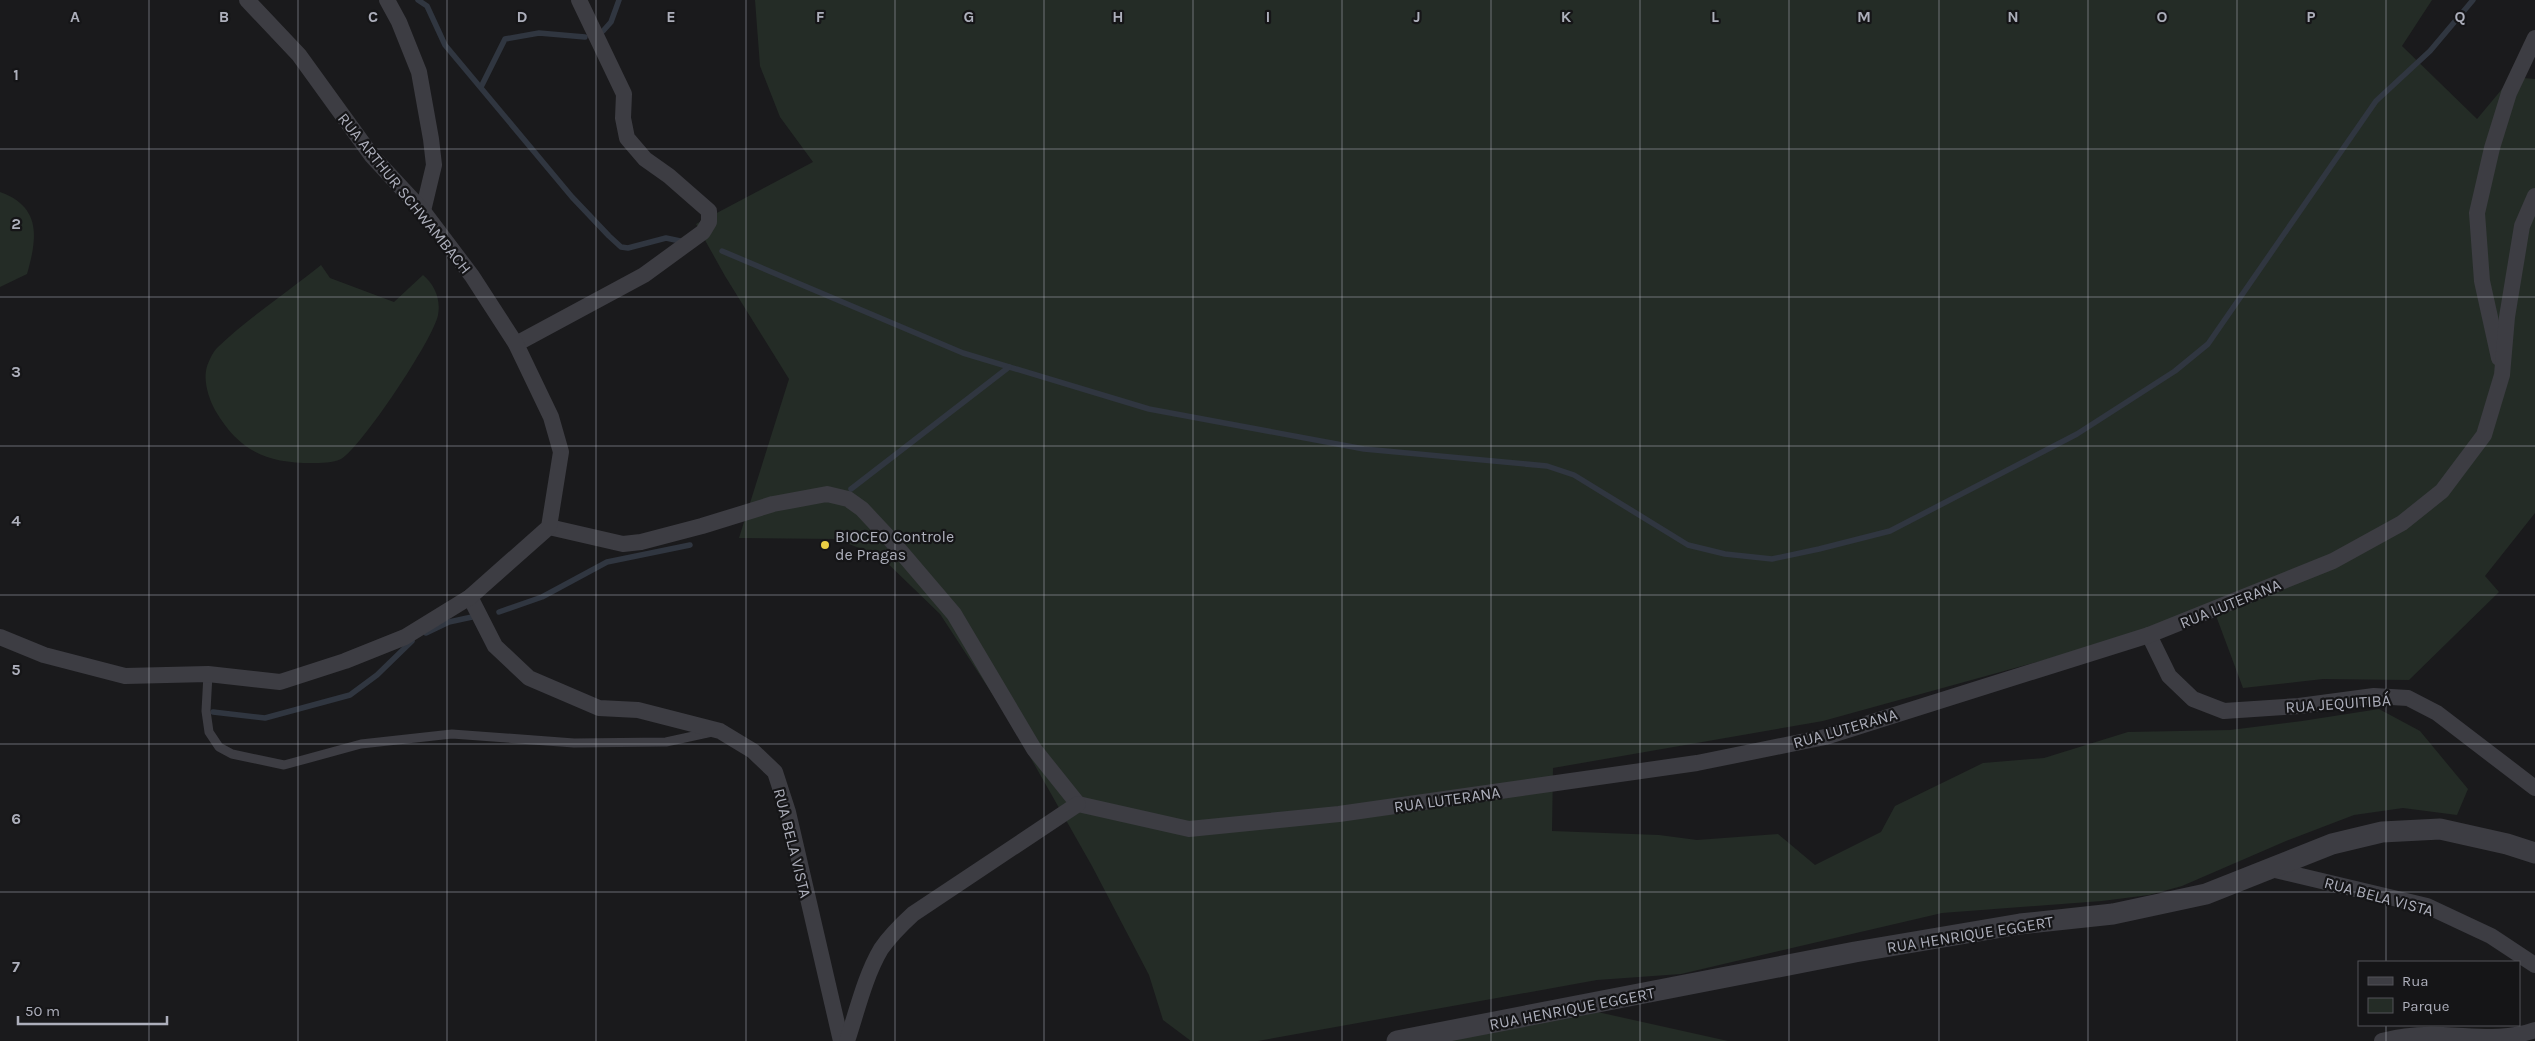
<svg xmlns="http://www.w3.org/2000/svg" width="2535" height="1041" viewBox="0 0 2535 1041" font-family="Karla,sans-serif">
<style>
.green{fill:#242c26}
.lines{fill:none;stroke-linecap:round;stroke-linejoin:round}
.stream{stroke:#303640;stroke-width:5.5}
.service{stroke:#3d3d43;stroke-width:9}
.minor{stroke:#3d3d43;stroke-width:16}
.tertiary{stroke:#3d3d43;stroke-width:21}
.grid{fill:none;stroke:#adafbb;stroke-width:1;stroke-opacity:0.55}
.poi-dot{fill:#eace44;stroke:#151517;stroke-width:2}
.labels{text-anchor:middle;stroke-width:4.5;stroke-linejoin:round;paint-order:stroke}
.street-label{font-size:16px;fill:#adafbb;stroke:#151517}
.poi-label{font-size:16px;fill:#adafbb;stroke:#151517;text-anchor:start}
.grid-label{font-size:16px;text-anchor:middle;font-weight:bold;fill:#adafbb;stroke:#151517;stroke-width:4.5;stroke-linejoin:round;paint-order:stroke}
</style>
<rect width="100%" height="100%" fill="#1a1a1c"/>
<g class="green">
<path d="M755 0H2432L2402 46 2477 119 2512 77 2535 79V513L2485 576 2499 592 2409 680 2323 679 2243 688 2215 613 1823 721 1553 768 1552 831 1659 835 1697 840 1778 834 1815 865 1881 832 1895 806 1983 763 2044 758 2128 732 2230 730 2302 721 2379 709 2420 731 2468 789 2457 815 2403 808 2354 815 2286 841 2182 886 2149 895 2102 901 1942 913 1681 974 1597 980 1258 1041H1191L1163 1020 1149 975 1092 866 1008 718 940 614 881 557 837 539 739 538 789 379 725 276 696 224 813 162 780 117 760 66Z"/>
<path d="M0 192C42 207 37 239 27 274L0 287Z"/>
<path d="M321 265 330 278 394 302 423 275C435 285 441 300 438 315 434 338 361 448 341 459 334 463 320 463 312 463 266 463 239 451 215 410 209 399 204 383 206 371 207 364 213 351 218 347 247 319 289 291 321 265Z"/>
<path d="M1593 1011 1728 1041H1432Z"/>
</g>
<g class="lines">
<g class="stream">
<path d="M418 0 427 6 445 45 572 197 609 236 621 247 628 248 666 238 685 242"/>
<path d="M603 31 611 22 619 0"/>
<path d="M481 87 505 39 539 33 585 37"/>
<path d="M722 251 963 353 1149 409 1364 449 1547 466 1574 475 1688 545 1725 554 1772 559 1819 549 1890 531 2077 434 2175 371 2208 344 2376 101 2430 51 2473 0"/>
<path d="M851 489 1009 367"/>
<path d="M499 612 542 597 607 562 690 545"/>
<path d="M426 633 449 622 472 617"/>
<path d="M213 712 265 718 350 695 377 675 412 641"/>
</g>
<path class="service" d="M208 674 206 711 209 732 219 747 232 754 284 765 361 744 452 734 574 743 666 742 712 732"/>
<g class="minor">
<path d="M387 0 399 22 419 72 431 139 434 165 423 211"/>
<path d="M516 344 644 275 703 232 709 222V211L669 176 645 159 627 138 623 118 624 94 579 0"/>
<path d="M2499 358 2482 281 2477 213 2492 148 2509 93 2535 38"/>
<path d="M549 527 623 544 641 542 702 526 773 504 827 494 848 499 862 509 890 539 954 614 1034 749 1078 804"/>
<path d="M470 597 495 646 529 678 599 708 638 710 720 731 753 751 775 772 788 812 841 1041"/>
<path d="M2149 635 2169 676 2193 699 2224 711 2299 706 2374 696 2408 698 2437 713 2535 788"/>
<path d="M0 637 44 655 125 676 208 674 280 682 345 661 405 637 470 597 549 527 561 452 551 417 516 344 472 276 423 211 372 156 299 55 247 0"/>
<path d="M1078 804 1189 829 1339 814 1697 763 1825 737 2149 635 2333 561 2402 523 2442 491 2484 435 2502 375 2507 317 2522 226 2535 196"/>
<path d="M2271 869 2427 906 2491 936 2535 965"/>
<path d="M847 1041C857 1011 865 976 881 949 890 936 901 925 913 914L1078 804"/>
<path d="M2382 1041C2403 1035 2422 1034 2443 1035 2476 1036 2504 1041 2535 1030"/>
</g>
<path class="tertiary" d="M1397 1041 1855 952 2020 924 2113 914 2206 894 2332 844 2382 832 2440 829 2507 844 2535 853"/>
</g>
<path class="grid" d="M149 0V1041M298 0V1041M447 0V1041M596 0V1041M746 0V1041M895 0V1041M1044 0V1041M1193 0V1041M1342 0V1041M1491 0V1041M1640 0V1041M1789 0V1041M1939 0V1041M2088 0V1041M2237 0V1041M2386 0V962M0 149H2535M0 297H2535M0 446H2535M0 595H2535M0 744H2535M0 892H2535M2386 1025V1041"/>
<circle class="poi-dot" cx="825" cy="545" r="5"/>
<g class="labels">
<g class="street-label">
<text transform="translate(405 193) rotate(51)" y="6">RUA ARTHUR SCHWAMBACH</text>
<text transform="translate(2230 603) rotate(-22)" y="6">RUA LUTERANA</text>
<text transform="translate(2338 703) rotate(-4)" y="6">RUA JEQUITIBÁ</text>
<text transform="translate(1845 728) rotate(-16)" y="6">RUA LUTERANA</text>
<text transform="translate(1447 799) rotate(-8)" y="6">RUA LUTERANA</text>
<text transform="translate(793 843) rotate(76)" y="6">RUA BELA VISTA</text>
<text transform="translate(2379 896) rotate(15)" y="6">RUA BELA VISTA</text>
<text transform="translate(1970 934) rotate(-9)" y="6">RUA HENRIQUE EGGERT</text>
<text transform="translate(1572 1008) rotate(-11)" y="6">RUA HENRIQUE EGGERT</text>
</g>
<g class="poi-label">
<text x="835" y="542">BIOCEO Controle<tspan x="835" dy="18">de Pragas</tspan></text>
</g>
</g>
<g class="grid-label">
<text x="75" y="22">A</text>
<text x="224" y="22">B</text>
<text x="373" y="22">C</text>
<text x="522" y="22">D</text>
<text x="671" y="22">E</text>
<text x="820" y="22">F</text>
<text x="969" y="22">G</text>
<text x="1118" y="22">H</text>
<text x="1268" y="22">I</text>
<text x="1417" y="22">J</text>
<text x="1566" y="22">K</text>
<text x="1715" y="22">L</text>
<text x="1864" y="22">M</text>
<text x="2013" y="22">N</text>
<text x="2162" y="22">O</text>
<text x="2311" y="22">P</text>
<text x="2460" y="22">Q</text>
<text x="16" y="80">1</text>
<text x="16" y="229">2</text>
<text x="16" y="377">3</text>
<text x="16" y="526">4</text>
<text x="16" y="675">5</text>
<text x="16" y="824">6</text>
<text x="16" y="972">7</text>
</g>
<rect x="2358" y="961" width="162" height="65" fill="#151517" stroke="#525359"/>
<rect x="2368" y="977" width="25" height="8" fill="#3d3d43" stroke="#525359"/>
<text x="2402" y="986" font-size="15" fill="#adafbb">Rua</text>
<rect x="2368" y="998" width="25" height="15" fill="#242c26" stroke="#525359"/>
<text x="2402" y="1011" font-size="15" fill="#adafbb">Parque</text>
<path d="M18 1016v8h149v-8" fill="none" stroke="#adafbb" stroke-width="2.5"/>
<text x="25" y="1016" font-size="15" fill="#adafbb" stroke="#151517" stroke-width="4" paint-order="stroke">50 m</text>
</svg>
